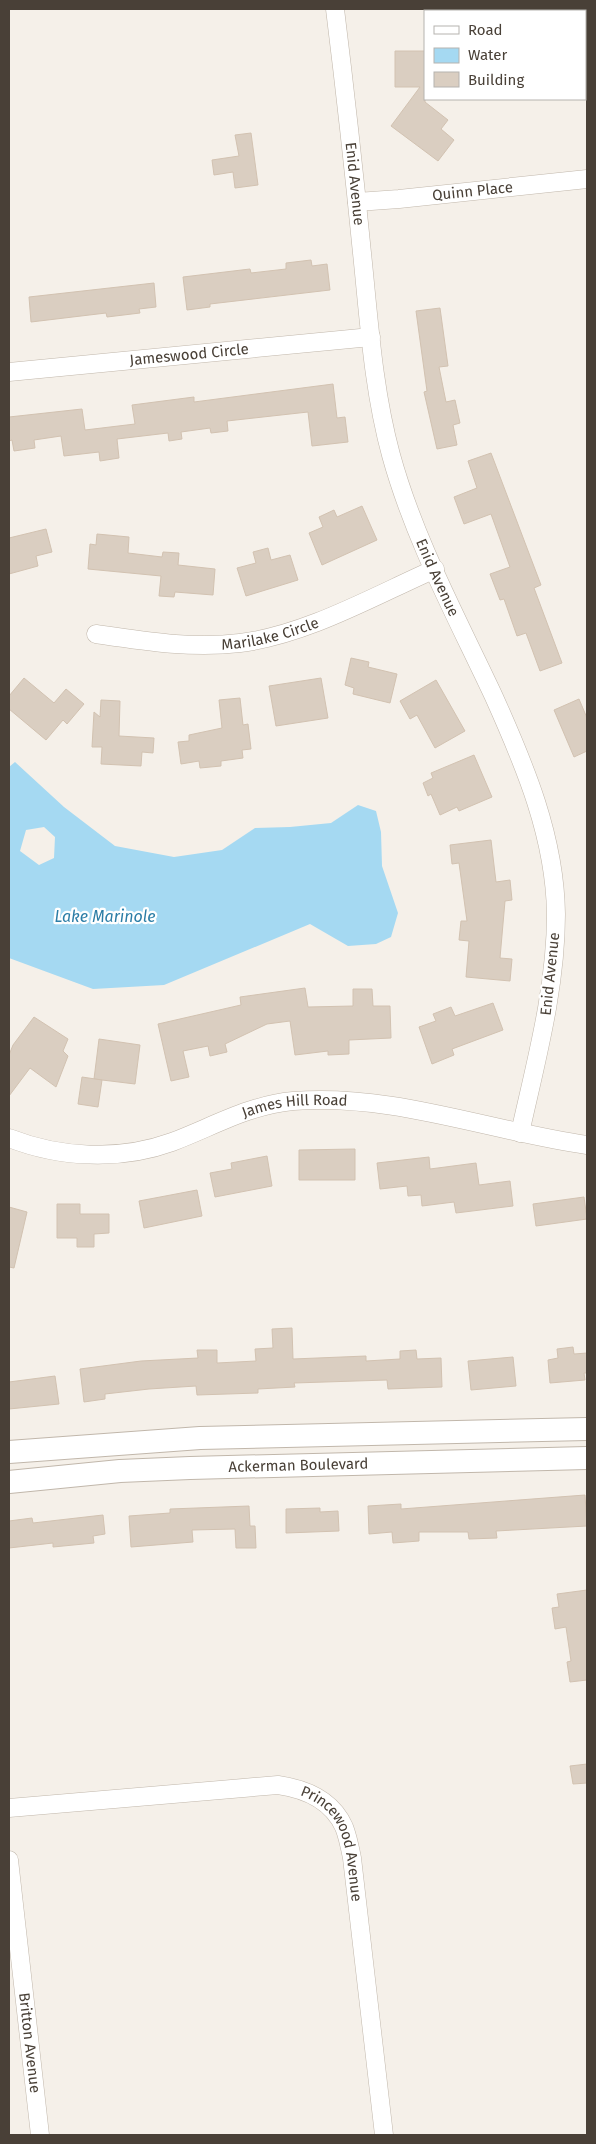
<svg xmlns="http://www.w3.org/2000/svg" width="596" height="2144" viewBox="0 0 596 2144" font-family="'Fira Sans',sans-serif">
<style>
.water{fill:#a5d9f2;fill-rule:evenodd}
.building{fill:#dacec1;stroke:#d2c2b1}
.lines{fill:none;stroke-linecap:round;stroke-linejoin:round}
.minor-casing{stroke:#c1b7ab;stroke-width:19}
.tertiary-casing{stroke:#c1b7ab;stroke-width:24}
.minor{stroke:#fff;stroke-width:18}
.tertiary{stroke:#fff;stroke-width:22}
.labels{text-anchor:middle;stroke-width:4.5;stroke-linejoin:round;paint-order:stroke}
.street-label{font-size:15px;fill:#494037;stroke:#fff}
.water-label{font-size:16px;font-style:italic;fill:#2b7da6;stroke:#fff}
</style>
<rect width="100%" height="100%" fill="#f5f0e9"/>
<path class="water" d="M15 762 64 807 115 846 174 857 222 850 255 828 290 827 331 823 358 805 376 811 381 832 382 866 398 913 391 937 376 944 348 946 310 924 164 985 93 989 9 958V767ZM44 827 55 837 54 858 39 865 20 851 26 830Z"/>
<g class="building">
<path d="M395 51H425V102L448 120 441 129 454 140 438 161 391 126 420 87H395Z"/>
<path d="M251 133 258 185 235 188 233 172 214 175 212 160 239 156 235 135Z"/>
<path d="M311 260 312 266 327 264 330 290 210 304V307L187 310 183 277 250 269 251 273 286 269V263Z"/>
<path d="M154 283 156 307 139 309 140 313 107 317 106 313 31 322 29 297Z"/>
<path d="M440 308 448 366 439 367 446 402 455 400 460 423 453 425 457 445 437 449 424 392 427 391 416 311Z"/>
<path d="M333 384 337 418 345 417 348 442 312 446 308 412 227 421 228 431 211 433 210 428 181 432 182 439 169 441 168 433 117 439 119 458 100 461 99 452 64 456 61 436 34 440 35 448 14 451 12 440 9 441V417L82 409 85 430 135 424 132 405 194 397V402Z"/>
<path d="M491 453 541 585 534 588 562 663 540 671 526 633 517 636 504 599 500 600 490 574 510 567 491 514 464 524 454 497 477 488 468 461Z"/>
<path d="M362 506 377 540 322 565 309 533 323 527 319 517 334 510 337 517Z"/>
<path d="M46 529 52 552 36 556 38 566 9 574V538Z"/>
<path d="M97 534 129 537 128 553 162 557 163 552 179 553 178 565 215 569 213 595 175 592 174 597 159 596 161 576 88 569 90 544 96 545Z"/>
<path d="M268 548 271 560 290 555 298 580 246 596 237 568 256 563 253 552Z"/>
<path d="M351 658 369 662 368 667 397 674 390 703 353 694 354 688 345 685Z"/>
<path d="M24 678 54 703 66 689 84 704 67 724 63 720 46 740 9 709V696Z"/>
<path d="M321 678 328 718 276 726 269 686Z"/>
<path d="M436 680 465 731 435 748 417 715 410 719 400 701Z"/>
<path d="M240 698 243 725 248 724 251 749 242 750 243 758 221 761V766L200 768 199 761 181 764 178 742 189 741V735L222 728 219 700Z"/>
<path d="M579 699 587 718V751L574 757 554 710Z"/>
<path d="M101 700 120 701 119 736 154 738 153 753 142 752 141 766 101 764 102 747H92L94 712 100 717Z"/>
<path d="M474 755 492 797 459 811 457 807 440 815 431 794 428 796 423 783 433 778 431 773Z"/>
<path d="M491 840 496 882 510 880 512 900 505 901 500 958 512 959 510 981 466 977 469 941 459 940 461 921H467L459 863 452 864 450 845Z"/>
<path d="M305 988 308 1007 353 1006V989H372L373 1006H390L391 1038 349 1040V1054L328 1055V1051L295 1055 290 1021 267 1024 225 1044 227 1052 210 1056 208 1046 183 1051 189 1077 171 1081 158 1024 241 1005 240 997Z"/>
<path d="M493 1003 503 1030 452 1049 454 1055 432 1064 419 1027 436 1021 433 1014 451 1007 455 1016Z"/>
<path d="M34 1017 68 1039 63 1051 68 1056 56 1087 30 1068 9 1096V1055L13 1045Z"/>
<path d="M99 1039 140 1045 135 1084 94 1079Z"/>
<path d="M82 1077 102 1080 98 1107 78 1104Z"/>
<path d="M355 1149V1180H299V1150Z"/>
<path d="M267 1156 272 1186 215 1197 210 1173 232 1169 231 1163Z"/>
<path d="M429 1157 430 1169 476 1163 479 1185 510 1181 513 1206 456 1213 454 1202 422 1206 421 1195 408 1196 407 1186 380 1189 377 1163Z"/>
<path d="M197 1190 202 1216 144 1228 139 1201Z"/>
<path d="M584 1197 587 1219 536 1226 533 1204Z"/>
<path d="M57 1204H80V1214H109V1233L94 1234V1247H77V1238H57Z"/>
<path d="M9 1207 27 1212 14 1268 9 1267Z"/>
<path d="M292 1328 293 1359 366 1356V1361L400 1359V1351L416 1350 417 1359 441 1358 442 1387 388 1389 387 1380 294 1383 295 1387 258 1389V1393L197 1395 196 1386 149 1389 105 1394V1399L84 1402 80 1369 141 1361 198 1358 197 1350H217V1363L256 1361 255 1349 273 1348 272 1329Z"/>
<path d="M573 1347 574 1354 587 1353V1373H584L585 1380 550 1383 548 1360 558 1358 557 1349Z"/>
<path d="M513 1357 516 1386 471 1390 468 1361Z"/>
<path d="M55 1376 59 1404 9 1409V1382Z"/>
<path d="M585 1495 587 1526 496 1531 497 1538 469 1539 468 1532H419V1541L393 1543 392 1532 369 1534 368 1506 401 1504V1509Z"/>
<path d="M249 1506 250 1526H255L256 1548H236L235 1529 192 1530 193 1542 131 1547 129 1516 170 1513V1509Z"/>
<path d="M320 1508V1512L338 1511 339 1531 286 1533V1509Z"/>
<path d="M103 1515 105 1534 93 1536 94 1543 53 1547V1543L9 1548V1521L32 1518 33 1523Z"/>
<path d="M587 1590V1680L570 1682 567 1662 571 1661 566 1627 555 1629 552 1608 559 1607 557 1594Z"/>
<path d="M587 1764V1783L573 1784 570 1766Z"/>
</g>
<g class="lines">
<defs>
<g id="minor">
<path id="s1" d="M335 9C345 90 354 171 362 253 369 320 373 389 391 455 414 539 457 618 494 697 525 766 555 837 556 914 556 989 536 1061 520 1133"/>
<path id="s2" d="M357 202 399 199 587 179"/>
<path id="s3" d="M9 372 371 337"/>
<path id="s4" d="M96 634C143 641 192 649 240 643 306 635 374 596 435 569"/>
<path id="s5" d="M9 1138C60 1158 120 1161 172 1142 212 1127 249 1105 293 1101 393 1093 489 1131 587 1145"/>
<path id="s6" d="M9 1808 278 1785C306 1789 332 1800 344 1827 348 1837 350 1848 352 1858L384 2135"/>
<path id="s7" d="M9 1860 40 2135"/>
</g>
<g id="tertiary">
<path d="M9 1452 200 1438 587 1429"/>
<path id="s8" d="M9 1482 120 1471 190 1468 587 1458"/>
</g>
</defs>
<use href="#minor" class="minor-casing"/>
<use href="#tertiary" class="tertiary-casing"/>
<use href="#minor" class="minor"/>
<use href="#tertiary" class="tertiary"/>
</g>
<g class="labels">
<g class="street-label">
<text dy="5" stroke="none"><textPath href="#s1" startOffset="176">Enid Avenue</textPath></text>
<text dy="5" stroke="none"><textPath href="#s2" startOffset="116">Quinn Place</textPath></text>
<text dy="5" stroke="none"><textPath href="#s3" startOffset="181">Jameswood Circle</textPath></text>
<text dy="5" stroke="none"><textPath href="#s1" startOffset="581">Enid Avenue</textPath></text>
<text dy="5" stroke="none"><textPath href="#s4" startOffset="176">Marilake Circle</textPath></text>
<text transform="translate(550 974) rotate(-84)" y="5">Enid Avenue</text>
<text dy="5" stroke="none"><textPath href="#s5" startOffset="296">James Hill Road</textPath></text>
<text dy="5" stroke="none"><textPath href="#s8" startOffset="290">Ackerman Boulevard</textPath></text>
<text dy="5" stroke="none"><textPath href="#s6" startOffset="361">Princewood Avenue</textPath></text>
<text dy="5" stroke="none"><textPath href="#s7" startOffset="184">Britton Avenue</textPath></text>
</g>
<g class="water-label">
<text x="105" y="922">Lake Marinole</text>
</g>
</g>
<rect width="596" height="2144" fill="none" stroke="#494037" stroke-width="20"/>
<rect x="424" y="10" width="162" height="90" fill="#ffffff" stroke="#b6b3af"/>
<rect x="434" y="26" width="25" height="8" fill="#ffffff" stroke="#b6b3af"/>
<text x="468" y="35" font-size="15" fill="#494037">Road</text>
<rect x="434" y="48" width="25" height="15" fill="#a5d9f2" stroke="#b6b3af"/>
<text x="468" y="60" font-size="15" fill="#494037">Water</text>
<rect x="434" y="72" width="25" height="15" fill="#dacec1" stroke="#b6b3af"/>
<text x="468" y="85" font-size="15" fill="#494037">Building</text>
</svg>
